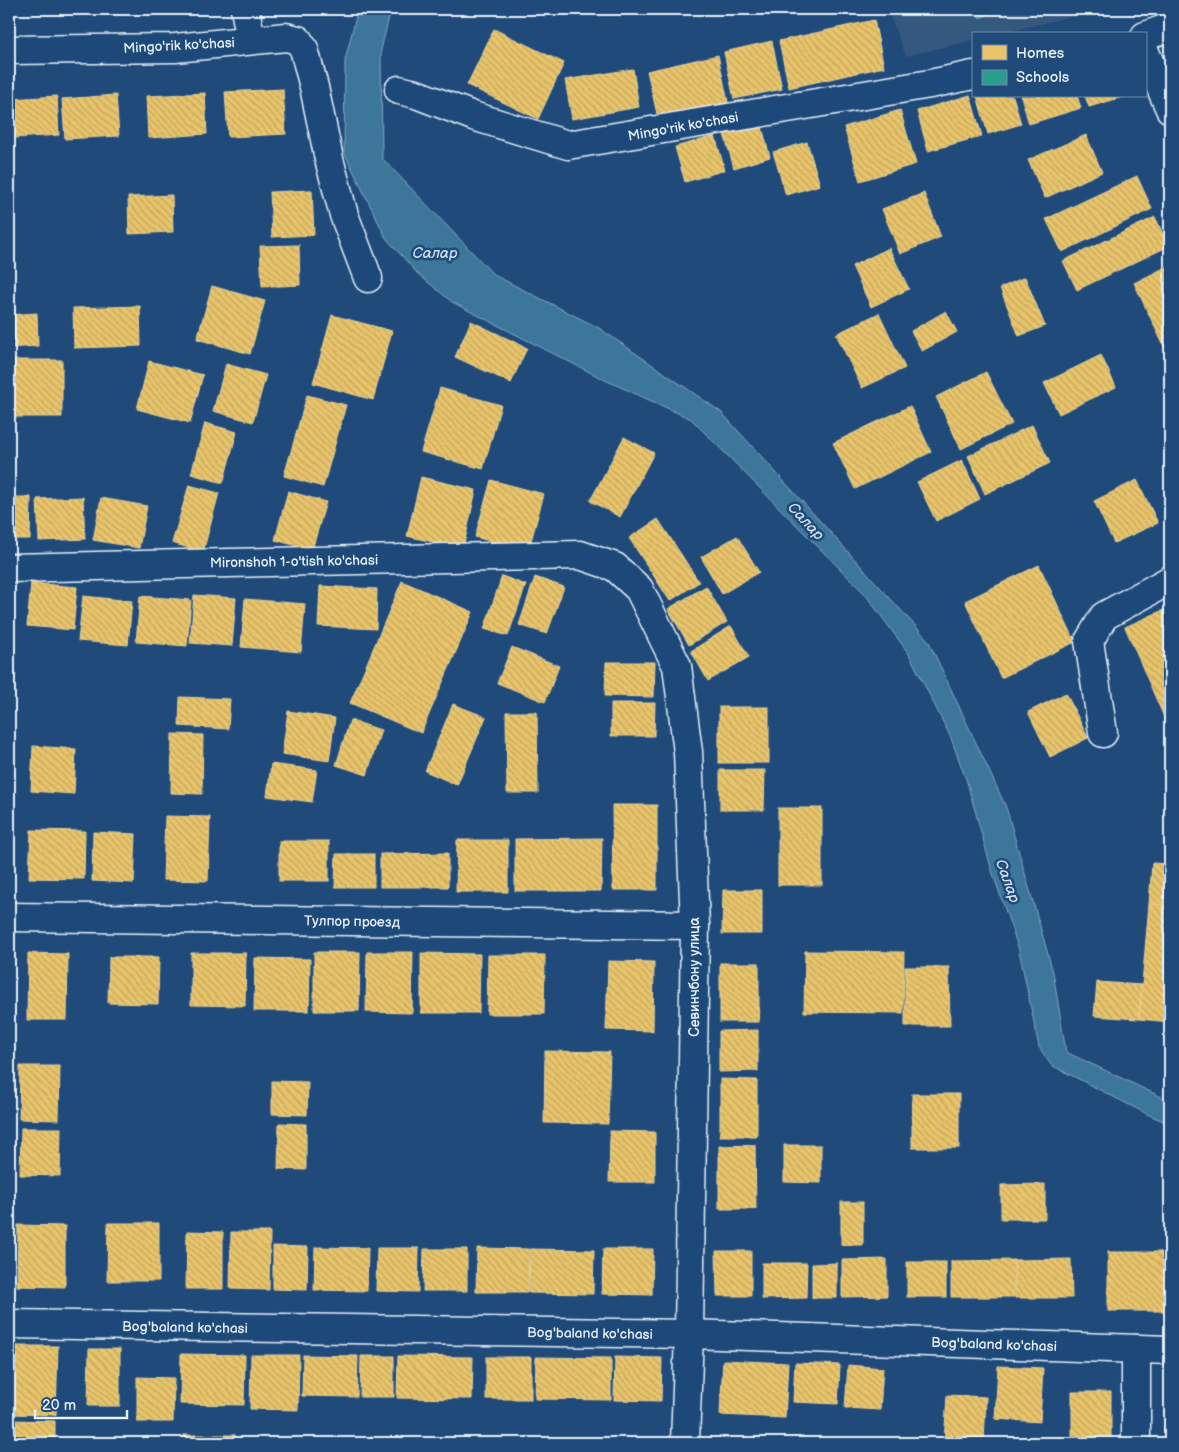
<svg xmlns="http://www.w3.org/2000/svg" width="1179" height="1452" viewBox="0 0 1179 1452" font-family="'Balsamiq Sans',sans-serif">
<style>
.built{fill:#36587f}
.water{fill:#3e769b;stroke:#82a7c0}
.homes{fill:url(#homes-back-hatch);stroke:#e9d295}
.schools{fill:url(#schools-back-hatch);stroke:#63b6ae}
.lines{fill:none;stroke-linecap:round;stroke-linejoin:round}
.minor-casing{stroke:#e8f1f8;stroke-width:31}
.minor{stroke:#1f4a7a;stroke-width:28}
.labels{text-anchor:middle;stroke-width:5;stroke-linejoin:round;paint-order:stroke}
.street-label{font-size:14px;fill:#e8f1f8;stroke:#1f4a7a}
.water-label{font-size:15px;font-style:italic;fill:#cedfea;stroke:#1f4a7a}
</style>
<defs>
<pattern id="homes-back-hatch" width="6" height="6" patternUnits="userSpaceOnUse" patternTransform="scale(1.25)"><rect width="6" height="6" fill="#e9c46a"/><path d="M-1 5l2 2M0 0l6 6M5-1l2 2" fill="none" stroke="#c0a562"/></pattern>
<pattern id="schools-back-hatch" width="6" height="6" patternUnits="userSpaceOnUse" patternTransform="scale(1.25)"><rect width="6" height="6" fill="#2a9d8f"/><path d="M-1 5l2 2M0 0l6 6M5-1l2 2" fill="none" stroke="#347f77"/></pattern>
</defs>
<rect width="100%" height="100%" fill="#1f4a7a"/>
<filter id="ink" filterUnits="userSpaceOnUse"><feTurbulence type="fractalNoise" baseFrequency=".02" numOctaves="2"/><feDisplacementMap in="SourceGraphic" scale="10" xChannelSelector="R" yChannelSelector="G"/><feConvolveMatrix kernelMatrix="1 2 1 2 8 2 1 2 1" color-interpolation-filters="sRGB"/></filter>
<g filter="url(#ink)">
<path class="built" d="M887 9H1102L999 34H973V40L906 56Z"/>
<path class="water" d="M358 9H391L381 50 382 158 494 275 599 328 721 412 928 640 1006 807 1053 972 1066 1052 1170 1101V1124L1149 1115 1051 1065 1039 1047 1019 950 992 871 967 782 951 738 909 654 865 594 691 419 605 380 452 302 417 273 386 238 344 152 345 60Z"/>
<g class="homes">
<path d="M99 9H128V11L99 14Z"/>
<path d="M874 20 884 67 789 88 779 41Z"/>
<path d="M494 29 564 63 538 119 467 85Z"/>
<path d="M772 41 782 89 734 99 724 52Z"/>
<path d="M718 55 728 102 658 118 647 71Z"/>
<path d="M633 69 639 107 572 119 565 80Z"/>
<path d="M283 89 286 134 228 137 225 92Z"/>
<path d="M205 93 207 134 148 138 146 96Z"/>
<path d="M116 95 119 136 65 139 62 99Z"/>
<path d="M970 95 982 136 928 151 917 111Z"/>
<path d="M57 96 59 135 14 138 11 99Z"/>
<path d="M977 96H1013L1021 124 988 134Z"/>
<path d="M1021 96H1077L1081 108 1029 124Z"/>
<path d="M1085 96H1126L1089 107Z"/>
<path d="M900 110 916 164 860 181 844 127Z"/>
<path d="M761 123 770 157 734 168 724 134Z"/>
<path d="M1086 135 1102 172 1045 198 1028 160Z"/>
<path d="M715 136 725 170 685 182 675 147Z"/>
<path d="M807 142 820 185 786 195 773 152Z"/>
<path d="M1137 176 1152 209 1062 252 1046 219Z"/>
<path d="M312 190 314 235 272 237 270 192Z"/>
<path d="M924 193 941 237 900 254 882 209Z"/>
<path d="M172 195 173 232 129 234 128 197Z"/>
<path d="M1155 217 1169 246 1077 290 1063 261Z"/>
<path d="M299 245 300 285 262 287 260 246Z"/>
<path d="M889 248 909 289 871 307 852 266Z"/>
<path d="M1170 265V359L1134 283Z"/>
<path d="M1025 277 1045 326 1019 336 1000 288Z"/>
<path d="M212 286 265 301 250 354 197 339Z"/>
<path d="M140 306 141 346 74 348 73 308Z"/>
<path d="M946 311 957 332 922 351 911 331Z"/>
<path d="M37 313 38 346 9 348V315Z"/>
<path d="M879 313 905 368 862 388 836 334Z"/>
<path d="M332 315 392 331 373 400 313 383Z"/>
<path d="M471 321 527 348 511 383 455 357Z"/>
<path d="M1101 355 1116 387 1059 414 1044 383Z"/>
<path d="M11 360H62V417H10Z"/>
<path d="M149 361 203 375 190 423 137 409Z"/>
<path d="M226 364 266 375 253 422 213 411Z"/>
<path d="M986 372 1012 424 961 449 936 397Z"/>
<path d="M440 388 501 405 483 469 421 452Z"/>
<path d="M307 395 346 405 323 487 284 476Z"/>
<path d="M910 406 931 452 855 489 833 443Z"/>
<path d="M205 423 237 432 223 483 191 474Z"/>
<path d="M1032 425 1050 463 985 494 968 456Z"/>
<path d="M624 437 654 453 620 517 590 501Z"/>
<path d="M962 460 980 499 936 521 917 482Z"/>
<path d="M421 477 476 490 463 549 407 536Z"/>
<path d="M491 480 544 494 528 552 475 537Z"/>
<path d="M1137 480 1158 523 1114 543 1094 501Z"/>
<path d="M189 485 219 493 203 552 172 543Z"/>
<path d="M288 491 326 502 312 550 275 540Z"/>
<path d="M9 497H31L30 539H9Z"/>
<path d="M83 497 85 539 39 541 37 499Z"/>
<path d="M101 498 147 506 139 548 93 540Z"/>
<path d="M658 519 699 582 670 601 629 538Z"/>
<path d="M737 536 759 572 722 594 701 557Z"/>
<path d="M1039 565 1075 642 1001 678 965 601Z"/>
<path d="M502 576 526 585 508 636 484 629Z"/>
<path d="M535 577 564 587 547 634 519 625Z"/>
<path d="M402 581 473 612 421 733 350 703Z"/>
<path d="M31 583 77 587 73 630 27 626Z"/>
<path d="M320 586 377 589 376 629 318 626Z"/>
<path d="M706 586 727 622 689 645 668 609Z"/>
<path d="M194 595 236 598 232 646 190 643Z"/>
<path d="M83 596 132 601 128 645 78 641Z"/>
<path d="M140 596 191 600 187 646 136 642Z"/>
<path d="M245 599 305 604 301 652 241 647Z"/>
<path d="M1170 607V731L1125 627Z"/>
<path d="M731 626 749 657 708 681 691 651Z"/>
<path d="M512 647 559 666 545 702 497 683Z"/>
<path d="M606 662H655L654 697 605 696Z"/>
<path d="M1066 693 1088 738 1050 757 1028 712Z"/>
<path d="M180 697 230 699 228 729 179 726Z"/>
<path d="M611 703H655L654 736H611Z"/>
<path d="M453 704 486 717 457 785 425 771Z"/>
<rect x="719" y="707" width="50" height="56"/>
<path d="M288 711 335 718 329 761 282 754Z"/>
<path d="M506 712H537L538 793H507Z"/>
<path d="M350 720 381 730 367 775 336 765Z"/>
<path d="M172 734 203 735 202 794 171 793Z"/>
<path d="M33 746 76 749 74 794 31 791Z"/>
<path d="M271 764 317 770 312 802 267 796Z"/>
<path d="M720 770H765L764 810H720Z"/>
<path d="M612 805H657V890H613Z"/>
<rect x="778" y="808" width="44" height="77"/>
<path d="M165 816 210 817 208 881 163 880Z"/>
<path d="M31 830 85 831 84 879 29 878Z"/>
<path d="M93 832 136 834 134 883 92 881Z"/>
<path d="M602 838 601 891H515V839Z"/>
<path d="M457 840H508V892H456Z"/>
<rect x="279" y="841" width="50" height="40"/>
<path d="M448 853V887H380V854Z"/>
<path d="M336 854H374V887H335Z"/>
<path d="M1152 863 1170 864V905L1149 904Z"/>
<path d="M723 890H762V934H722Z"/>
<path d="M1149 904 1170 905V1022L1139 1019Z"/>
<path d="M805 951 904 952 903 1013 804 1012Z"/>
<path d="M314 952H360L359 1011H314Z"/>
<path d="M367 952H413L412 1013 366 1012Z"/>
<path d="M28 953 68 954 67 1020H27Z"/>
<path d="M191 953H246L245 1006 191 1005Z"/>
<path d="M421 953 480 954 479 1013H421Z"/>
<path d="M488 955H545L544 1014H487Z"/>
<path d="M109 957H159L158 1004 108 1003Z"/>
<path d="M255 958 310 959 309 1011H254Z"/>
<path d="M608 961 654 962 653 1031 606 1030Z"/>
<rect x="720" y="963" width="39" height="59"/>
<path d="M905 967H949L950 1026H905Z"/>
<path d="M1097 982 1142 985 1139 1019 1094 1016Z"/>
<path d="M758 1030V1071L719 1072V1031Z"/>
<path d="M545 1051 610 1052 608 1124 544 1123Z"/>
<path d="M20 1066H60L59 1120 19 1119Z"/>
<path d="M720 1079 757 1080V1136H720Z"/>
<path d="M272 1081 308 1082 307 1115 272 1114Z"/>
<rect x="912" y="1094" width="47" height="54"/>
<path d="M279 1123 306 1124V1170L278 1169Z"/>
<path d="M21 1128H61L60 1176 20 1175Z"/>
<path d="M610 1131 655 1132V1182H609Z"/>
<path d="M755 1145 756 1209H719V1146Z"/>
<path d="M784 1145H821V1183L784 1182Z"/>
<path d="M1045 1184V1219H1001V1185Z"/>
<rect x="841" y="1202" width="22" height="43"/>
<path d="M108 1223H159V1281H107Z"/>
<path d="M18 1225 65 1226V1287L17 1286Z"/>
<path d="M187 1231 223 1232V1289H186Z"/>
<path d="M231 1232H270L269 1290 230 1289Z"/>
<path d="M273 1246 308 1247 307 1290 273 1289Z"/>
<path d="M315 1247 368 1248 367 1291 314 1290Z"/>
<path d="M377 1248H419L418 1292 376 1291Z"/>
<path d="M477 1248 529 1249 528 1292H476Z"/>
<path d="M424 1249H467V1291H423Z"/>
<path d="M530 1249 594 1250 593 1294 529 1293Z"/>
<path d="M603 1249H653L652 1295 602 1294Z"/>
<path d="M716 1251H751V1296H717Z"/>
<rect x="1108" y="1252" width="62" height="59"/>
<path d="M887 1259V1296L842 1297V1260Z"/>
<path d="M1071 1259 1072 1298H1015L1014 1260Z"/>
<path d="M1014 1260V1297H951V1261Z"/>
<rect x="907" y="1262" width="39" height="35"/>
<path d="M762 1263H807L806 1298 762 1299Z"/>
<path d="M837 1263V1298H812V1264Z"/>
<path d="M9 1346H58L56 1415 9 1414Z"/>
<path d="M89 1349H120V1406H88Z"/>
<path d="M181 1354 245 1355 244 1405 180 1404Z"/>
<path d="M251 1355H299L298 1410 250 1409Z"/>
<path d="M303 1355 358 1356 357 1397 302 1396Z"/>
<path d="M361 1356H394V1397H360Z"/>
<path d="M398 1356 473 1357 472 1399 397 1398Z"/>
<rect x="486" y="1357" width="45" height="42"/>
<path d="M536 1357 611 1358V1400L535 1399Z"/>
<path d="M615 1357 662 1358 661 1401 614 1400Z"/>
<path d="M723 1360 788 1363 785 1418 720 1415Z"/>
<path d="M795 1363 840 1365 838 1404 793 1402Z"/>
<path d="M848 1365 883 1368 880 1410 845 1408Z"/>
<path d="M998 1366 1043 1368 1040 1422 995 1419Z"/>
<path d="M137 1377 174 1378 173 1422H137Z"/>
<path d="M1072 1392H1111V1437L1072 1436Z"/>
<path d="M947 1395 986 1397 984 1443H944Z"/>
<path d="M9 1420 55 1421V1443H9Z"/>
<rect x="184" y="1435" width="51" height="8"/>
<rect x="618" y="1441" width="35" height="2"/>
</g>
<path class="schools" d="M976 9H1001L980 18Z"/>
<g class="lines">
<defs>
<g id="minor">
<path d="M245 9 251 40"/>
<path d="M1145 36 1170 27"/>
<path d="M9 50 175 48 286 37 298 40 304 49 314 87 329 159 344 215 368 278"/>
<path d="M1145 52 1170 109"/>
<path d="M399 90 416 94 473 116 568 145 930 84 973 75"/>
<path d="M9 568 580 555 615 567 639 589 677 666 688 752 695 925 689 1334 685 1443"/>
<path d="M1103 733 1089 641 1104 616 1170 580"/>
<path d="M9 917 695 925"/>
<path d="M9 1324 689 1334 1170 1350"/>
<path d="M1136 1443V1349"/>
</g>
</defs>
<use href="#minor" class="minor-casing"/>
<use href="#minor" class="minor"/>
</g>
</g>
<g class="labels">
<g class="street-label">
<text transform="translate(179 45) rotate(-3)" y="5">Mingo'rik ko'chasi</text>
<text transform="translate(683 126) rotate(-10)" y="5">Mingo'rik ko'chasi</text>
<text transform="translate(294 561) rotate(-1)" y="5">Mironshoh 1-o'tish ko'chasi</text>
<text transform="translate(352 921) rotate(1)" y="5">Тулпор проезд</text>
<text transform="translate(694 977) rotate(-90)" y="5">Севинчбону улица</text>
<text transform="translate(185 1327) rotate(1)" y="5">Bog'baland ko'chasi</text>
<text transform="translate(590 1333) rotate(1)" y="5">Bog'baland ko'chasi</text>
<text transform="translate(994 1344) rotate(2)" y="5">Bog'baland ko'chasi</text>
</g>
<g class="water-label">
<text x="435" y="258">Салар</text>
<text transform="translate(806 521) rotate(47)" y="5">Салар</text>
<text transform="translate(1008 881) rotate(70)" y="5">Салар</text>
</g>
</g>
<rect width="1179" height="1452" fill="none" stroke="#1f4a7a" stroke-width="30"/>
<rect x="15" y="15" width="1149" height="1422" fill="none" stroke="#e8f1f8" stroke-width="2" filter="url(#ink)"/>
<rect x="972" y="32" width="175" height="65" fill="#1f4a7a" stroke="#6f8dac"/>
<rect x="982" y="45" width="25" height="15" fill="#e9c46a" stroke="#6f8dac"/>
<text x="1016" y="58" font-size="15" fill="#e8f1f8">Homes</text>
<rect x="982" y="70" width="25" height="15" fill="#2a9d8f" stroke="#6f8dac"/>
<text x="1016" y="82" font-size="15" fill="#e8f1f8">Schools</text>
<path d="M35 1410v8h92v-8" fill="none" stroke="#e8f1f8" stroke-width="2.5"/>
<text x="42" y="1410" font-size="15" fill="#e8f1f8" stroke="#1f4a7a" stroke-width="4" paint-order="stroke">20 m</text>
</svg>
